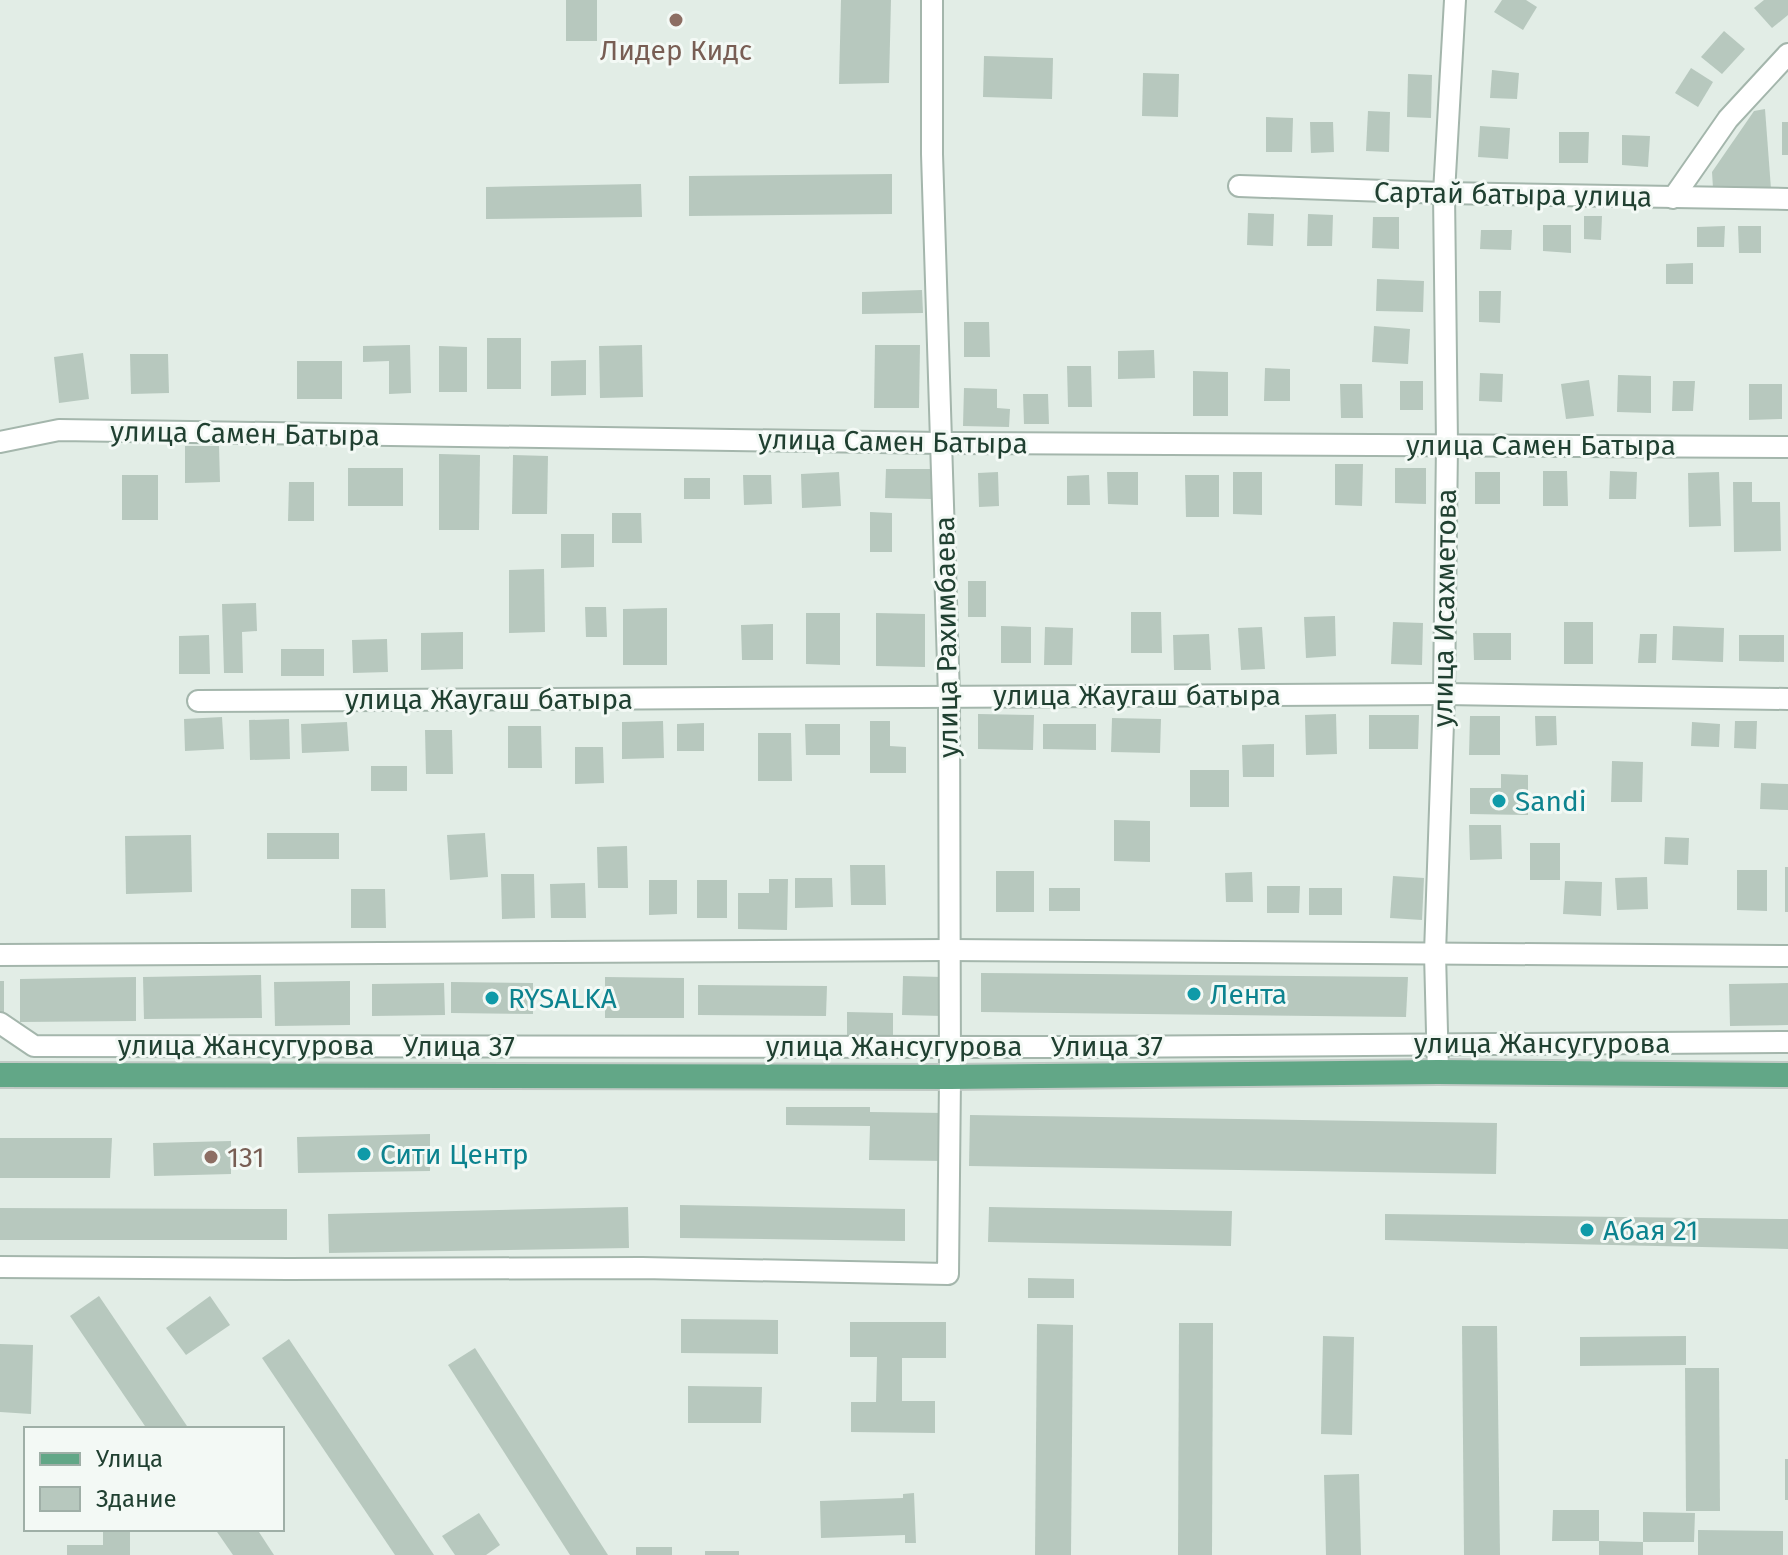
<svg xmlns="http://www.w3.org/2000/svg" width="1788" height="1555" viewBox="0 0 1788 1555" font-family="'Fira Sans',sans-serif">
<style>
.building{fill:#b7c8be}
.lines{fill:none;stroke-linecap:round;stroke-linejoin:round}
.minor-casing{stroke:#a4b6ac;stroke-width:24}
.major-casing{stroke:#c1cac5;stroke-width:28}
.minor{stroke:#fff;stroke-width:20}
.major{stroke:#62a787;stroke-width:24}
.education-dot{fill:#8d6e63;stroke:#f3f9f5;stroke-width:3}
.culture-dot{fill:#0f9aa8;stroke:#f3f9f5;stroke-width:3}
.labels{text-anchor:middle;stroke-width:6;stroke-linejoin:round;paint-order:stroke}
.education-label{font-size:28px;fill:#785e54;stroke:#f3f9f5}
.street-label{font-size:28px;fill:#204031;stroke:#f3f9f5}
.culture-label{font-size:28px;fill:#0d838f;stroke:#f3f9f5;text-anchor:start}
</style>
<rect width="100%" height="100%" fill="#e2ede6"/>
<g class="building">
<rect x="566" y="0" width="31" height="41"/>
<path d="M841 0H891L889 83 839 84Z"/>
<path d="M1502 0H1526L1537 7 1523 30 1494 12Z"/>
<path d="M1764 0H1788V15L1772 28 1754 8Z"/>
<path d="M1724 31 1745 49 1722 74 1701 57Z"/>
<path d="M984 56 1053 58 1052 99 983 97Z"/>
<path d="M1691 68 1713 82 1698 107 1675 93Z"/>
<path d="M1492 70 1519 73 1517 99 1490 98Z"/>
<path d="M1143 73 1179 74 1178 117 1142 116Z"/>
<path d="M1408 74 1432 75 1431 118 1407 117Z"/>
<path d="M1765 109 1771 189 1713 188 1712 172 1754 111Z"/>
<path d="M1368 111 1390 112 1389 152 1366 151Z"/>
<path d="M1266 117 1293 118 1292 152H1266Z"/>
<path d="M1310 122H1333L1334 152 1311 153Z"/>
<rect x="1782" y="122" width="6" height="33"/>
<path d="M1480 126 1510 128 1508 159 1478 157Z"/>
<path d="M1559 132H1589L1588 163H1559Z"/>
<path d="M1622 135 1650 136 1648 167 1622 165Z"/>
<path d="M892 174V214L689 216V176Z"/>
<path d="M641 184 642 217 486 219V187Z"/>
<path d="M1248 213 1274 214 1273 246 1247 245Z"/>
<path d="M1308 214 1333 215 1332 246H1307Z"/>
<path d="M1584 216H1602L1601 240 1584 239Z"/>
<path d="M1373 217H1399V249L1372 248Z"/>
<path d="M1543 225H1571V253L1543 251Z"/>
<path d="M1725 226 1724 247H1697V227Z"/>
<path d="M1738 226H1761V253H1739Z"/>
<path d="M1481 230H1512L1511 250 1480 249Z"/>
<path d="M1693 263V284H1666V264Z"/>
<path d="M1377 279 1424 281 1423 312 1376 311Z"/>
<path d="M922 290 923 313 862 314V292Z"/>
<path d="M1479 291H1501L1500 323 1479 322Z"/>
<path d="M964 322H989L990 357H964Z"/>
<path d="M1374 326 1410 329 1408 364 1372 362Z"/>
<rect x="487" y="338" width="34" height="51"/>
<path d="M410 345 411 393 389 394V361L363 362V346Z"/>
<path d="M642 345 643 397 600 398 599 346Z"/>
<path d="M875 345H920L919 408H874Z"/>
<path d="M439 346 467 347V392H439Z"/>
<path d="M1154 350 1155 378 1118 379V351Z"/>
<path d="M83 353 89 399 59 403 54 357Z"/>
<path d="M130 354H168L169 393 131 394Z"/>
<path d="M586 360V395L551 396V361Z"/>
<rect x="297" y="361" width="45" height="38"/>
<path d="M1067 366H1091L1092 407H1068Z"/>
<path d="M1265 368 1290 369V401H1264Z"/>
<path d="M1193 371 1228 372V416H1193Z"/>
<path d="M1480 373 1503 374 1502 402 1479 401Z"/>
<path d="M1618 375 1651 376V413L1617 412Z"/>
<path d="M1589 380 1594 416 1566 419 1561 384Z"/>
<rect x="1400" y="381" width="23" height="29"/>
<path d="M1673 381H1695L1693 411H1672Z"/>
<path d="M1340 384H1362L1363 418H1341Z"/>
<path d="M1749 384H1782V419L1749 420Z"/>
<path d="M964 388 997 389V408L1010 409 1009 427 963 426Z"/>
<path d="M1023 394H1048L1049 424H1024Z"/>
<path d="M185 446H219L220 482 185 483Z"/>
<path d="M439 454 480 455 479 530H439Z"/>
<path d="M513 455 548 456 547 514H512Z"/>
<path d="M1335 464H1363L1362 506 1335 505Z"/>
<rect x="348" y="468" width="55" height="38"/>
<path d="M1395 468H1426V504L1395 503Z"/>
<path d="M886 469H932V499L885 498Z"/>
<path d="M1543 471H1567L1568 506H1543Z"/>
<path d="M1610 471 1637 472 1636 499H1609Z"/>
<path d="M839 472 841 506 802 508 801 474Z"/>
<path d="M998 472 999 506 979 507 978 473Z"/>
<path d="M1107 472H1138V505L1108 504Z"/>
<path d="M1233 472H1262V515L1233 514Z"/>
<rect x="1475" y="472" width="25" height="32"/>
<path d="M1719 472 1721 526 1689 527 1688 473Z"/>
<rect x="122" y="475" width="36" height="45"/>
<path d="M743 475H771L772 504 744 505Z"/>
<path d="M1089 475 1090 505H1067V476Z"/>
<path d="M1185 475H1219V517H1186Z"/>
<rect x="684" y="478" width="26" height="21"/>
<path d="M289 482H314V521H288Z"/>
<path d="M1733 482H1752V502H1780L1781 551 1734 552Z"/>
<path d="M870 512 892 513V552H870Z"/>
<path d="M612 513H641L642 543H612Z"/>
<path d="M561 534H594V567L561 568Z"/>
<path d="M544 569 545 632 509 633V570Z"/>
<rect x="968" y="581" width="18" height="36"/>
<path d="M256 603 257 631 242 632 243 673H224L222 604Z"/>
<path d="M585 607H606L607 637H586Z"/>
<path d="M667 608V665H623V609Z"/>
<path d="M1131 612H1161L1162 653H1131Z"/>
<path d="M806 613H840V665L806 664Z"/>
<path d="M876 613 925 614V667L876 666Z"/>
<path d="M1335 616 1336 656 1306 658 1304 617Z"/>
<path d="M1393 622 1423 623 1422 665 1391 664Z"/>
<rect x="1564" y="622" width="29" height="42"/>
<path d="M773 624V660H742L741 625Z"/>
<path d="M1001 626 1031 627V663H1001Z"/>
<path d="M1673 626 1724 628 1723 662 1672 660Z"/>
<path d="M1045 627 1073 628 1072 665H1044Z"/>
<path d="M1262 627 1265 669 1241 670 1238 628Z"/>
<path d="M463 632V669L421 670V633Z"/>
<path d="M1473 633H1511V660H1474Z"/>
<path d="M1209 634 1211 670H1174L1173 635Z"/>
<path d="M1640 634H1657L1656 663H1638Z"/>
<path d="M209 635 210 674H179V636Z"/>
<path d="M1739 635H1784V662L1739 661Z"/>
<path d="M387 639 388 672 353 673 352 640Z"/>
<rect x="281" y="649" width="43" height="27"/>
<path d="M978 714 1034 715 1033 750 978 749Z"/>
<path d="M1336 714 1337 754 1306 755 1305 715Z"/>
<path d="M1369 715H1419L1418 749H1369Z"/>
<path d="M1470 716H1500V755H1469Z"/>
<path d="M1535 716H1556L1557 745 1536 746Z"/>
<path d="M222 717 224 749 185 751 184 719Z"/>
<path d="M1112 718 1161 719 1160 753 1111 752Z"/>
<path d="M289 719 290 759 250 760 249 720Z"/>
<path d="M663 721 664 758 622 759V722Z"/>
<path d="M870 721H890V746L906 747V773H870Z"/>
<path d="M1735 721H1757L1756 749 1734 748Z"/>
<path d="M347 722 349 751 302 753 301 724Z"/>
<path d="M1692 722 1720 724 1719 747 1691 746Z"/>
<path d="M704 723V751H677V724Z"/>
<path d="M805 724H840V755H806Z"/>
<path d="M1043 724H1096V750L1043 749Z"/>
<path d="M508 726H541L542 768H508Z"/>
<path d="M425 730H452L453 774H426Z"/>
<path d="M758 733H791L792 781H758Z"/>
<path d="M1274 744V777H1243L1242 745Z"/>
<path d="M575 747H603L604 783 575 784Z"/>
<path d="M1612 761 1643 762 1642 802H1611Z"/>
<rect x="371" y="766" width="36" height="25"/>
<rect x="1190" y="770" width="39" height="37"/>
<path d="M1501 774 1528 775V815L1470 814V788H1501Z"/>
<path d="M1761 783 1788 784V810L1760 809Z"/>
<path d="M1114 820 1150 821V862L1114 861Z"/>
<path d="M1469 825H1501L1502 859 1470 860Z"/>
<rect x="267" y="833" width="72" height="26"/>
<path d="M485 833 488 877 450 880 447 835Z"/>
<path d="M191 835 192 892 126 894 125 836Z"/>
<path d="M1665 837 1689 838 1688 865 1664 864Z"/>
<rect x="1530" y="843" width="30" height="37"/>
<path d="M627 846 628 888H598L597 847Z"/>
<path d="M850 865H885L886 905H851Z"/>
<rect x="1785" y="867" width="3" height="45"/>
<path d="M1737 870H1767V911L1737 910Z"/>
<rect x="996" y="871" width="38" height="41"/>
<path d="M1252 872 1253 902H1226L1225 873Z"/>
<path d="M501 874H534L535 918 502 919Z"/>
<path d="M1393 876 1424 878 1422 920 1390 918Z"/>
<path d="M1647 877 1648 909 1617 910 1615 878Z"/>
<path d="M795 878H832L833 907 795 908Z"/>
<path d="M769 879H788L787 930 738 929V893H769Z"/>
<path d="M649 880H677V914L649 915Z"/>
<rect x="697" y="880" width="30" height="38"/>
<path d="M1565 881 1602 882 1601 916 1563 914Z"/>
<path d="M585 883 586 918H551L550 884Z"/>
<path d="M1267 886H1300L1299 913H1267Z"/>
<rect x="1049" y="888" width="31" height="23"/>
<rect x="1309" y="888" width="33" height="27"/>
<path d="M351 889H385L386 928H351Z"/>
<path d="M981 973 1408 977 1406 1017 981 1012Z"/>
<path d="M261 975 262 1018 144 1019 143 977Z"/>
<path d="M903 976 943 977V1016L902 1015Z"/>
<path d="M136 977V1021L20 1022V979Z"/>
<path d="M605 977 684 978V1018H605Z"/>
<rect x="0" y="981" width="4" height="41"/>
<path d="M350 981V1025L275 1026 274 982Z"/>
<path d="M451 982 533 983V1014L451 1013Z"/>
<path d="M444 983 445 1015 372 1016V984Z"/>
<path d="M1788 983V1025L1730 1026 1729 984Z"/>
<path d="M698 985 827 986 826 1016 698 1015Z"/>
<path d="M847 1012 893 1013V1043H847Z"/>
<path d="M786 1107H870V1112L946 1113V1161L869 1160 870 1126 786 1125Z"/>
<path d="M970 1115 1497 1123 1496 1174 969 1166Z"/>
<path d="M430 1134V1171L298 1173 297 1137Z"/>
<path d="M0 1138H112L110 1178H0Z"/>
<path d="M231 1141V1174L154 1176 153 1143Z"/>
<path d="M680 1205 905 1209V1241L680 1238Z"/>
<path d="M628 1207 629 1248 329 1253 328 1214Z"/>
<path d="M989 1207 1232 1211 1231 1246 988 1242Z"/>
<path d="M0 1208 287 1209V1240H0Z"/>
<path d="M1385 1214 1788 1219V1249L1385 1240Z"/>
<path d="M1028 1278 1074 1279V1298H1028Z"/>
<path d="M99 1296 189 1429H147L70 1316Z"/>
<path d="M210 1296 230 1325 186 1355 166 1328Z"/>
<path d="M681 1319 778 1320V1354L681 1353Z"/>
<path d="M850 1322H946V1358H902V1401H935V1433L851 1432V1402H876L877 1357H850Z"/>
<path d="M1179 1323H1213L1212 1555H1178Z"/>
<path d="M1037 1324 1073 1325 1071 1555H1035Z"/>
<path d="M1462 1326H1497L1500 1555H1464Z"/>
<path d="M1323 1336 1354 1337 1352 1435 1321 1434Z"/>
<path d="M1686 1336V1365L1580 1366V1337Z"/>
<path d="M289 1339 434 1555H395L262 1358Z"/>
<path d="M0 1344 33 1345 31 1414 0 1412Z"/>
<path d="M475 1348 608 1555H570L448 1365Z"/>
<path d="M1685 1368H1719L1720 1511H1686Z"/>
<path d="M688 1386 762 1387 761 1423H688Z"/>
<rect x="1785" y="1459" width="3" height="41"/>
<path d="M1359 1474 1361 1555H1326L1324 1475Z"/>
<path d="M914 1493 916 1543H905V1535L821 1538 820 1501 903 1498V1494Z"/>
<path d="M1553 1510H1599V1541H1552Z"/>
<path d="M1643 1512 1695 1513 1694 1542H1643V1555H1599V1541L1643 1542Z"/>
<path d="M479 1513 500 1545 486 1555H455L442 1536Z"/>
<path d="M103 1529H130V1555H67V1545H103Z"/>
<path d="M215 1529H257L274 1555H233Z"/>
<path d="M1698 1530 1783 1531V1555H1698Z"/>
<rect x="636" y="1547" width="36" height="8"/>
<rect x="705" y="1551" width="34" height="4"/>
</g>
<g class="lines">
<defs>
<g id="minor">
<path d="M1239 186 1444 193 1788 199"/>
<path d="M1673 198 1728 119 1788 54"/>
<path d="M0 442 59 430 941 443 1788 447"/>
<path d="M198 701 1444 694 1788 699"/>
<path d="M0 955 949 950 1788 956"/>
<path d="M0 1023 34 1046 1088 1047 1788 1042"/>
<path d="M1438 1072 1435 953 1444 694 1447 444 1444 193 1455 0"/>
<path d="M0 1267 288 1269 642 1268 948 1274 950 1077 949 696 932 154V0"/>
</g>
<path id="major" d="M0 1075 950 1077 1438 1072 1788 1075"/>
</defs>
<use href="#minor" class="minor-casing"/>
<use href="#major" class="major-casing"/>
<use href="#minor" class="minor"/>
<use href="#major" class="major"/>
</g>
<g class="education-dot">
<circle cx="676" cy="20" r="8"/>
<circle cx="211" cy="1157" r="8"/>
</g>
<g class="culture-dot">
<circle cx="1499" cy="801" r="8"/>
<circle cx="1194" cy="994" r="8"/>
<circle cx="492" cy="998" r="8"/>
<circle cx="364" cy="1154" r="8"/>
<circle cx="1587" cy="1230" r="8"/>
</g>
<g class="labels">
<g class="education-label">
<text x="676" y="60">Лидер Кидс</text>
<text x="227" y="1167" text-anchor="start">131</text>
</g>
<g class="street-label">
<text transform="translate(1513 194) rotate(1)" y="10">Сартай батыра улица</text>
<text transform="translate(245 433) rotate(1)" y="10">улица Самен Батыра</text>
<text transform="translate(893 441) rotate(1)" y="10">улица Самен Батыра</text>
<text x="1541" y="455">улица Самен Батыра</text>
<text transform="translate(1444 608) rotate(-89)" y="10">улица Исахметова</text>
<text transform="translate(946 637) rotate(-91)" y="10">улица Рахимбаева</text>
<text x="1137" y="705">улица Жаугаш батыра</text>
<text x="489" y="709">улица Жаугаш батыра</text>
<text x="1542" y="1053">улица Жансугурова</text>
<text x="246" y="1055">улица Жансугурова</text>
<text x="459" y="1056">Улица 37</text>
<text x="894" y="1056">улица Жансугурова</text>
<text x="1107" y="1056">Улица 37</text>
</g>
<g class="culture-label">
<text x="1515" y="811">Sandi</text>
<text x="1210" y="1004">Лента</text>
<text x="508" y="1008">RYSALKA</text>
<text x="380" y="1164">Сити Центр</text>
<text x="1603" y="1240">Абая 21</text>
</g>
</g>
<rect x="24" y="1427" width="260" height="104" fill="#f3f9f5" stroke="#9fafa7" stroke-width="2"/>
<rect x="40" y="1453" width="40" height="12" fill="#62a787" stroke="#9fafa7" stroke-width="2"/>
<text x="96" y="1467" font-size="24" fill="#204031">Улица</text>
<rect x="40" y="1487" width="40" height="24" fill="#b7c8be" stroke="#9fafa7" stroke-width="2"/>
<text x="96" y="1507" font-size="24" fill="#204031">Здание</text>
</svg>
